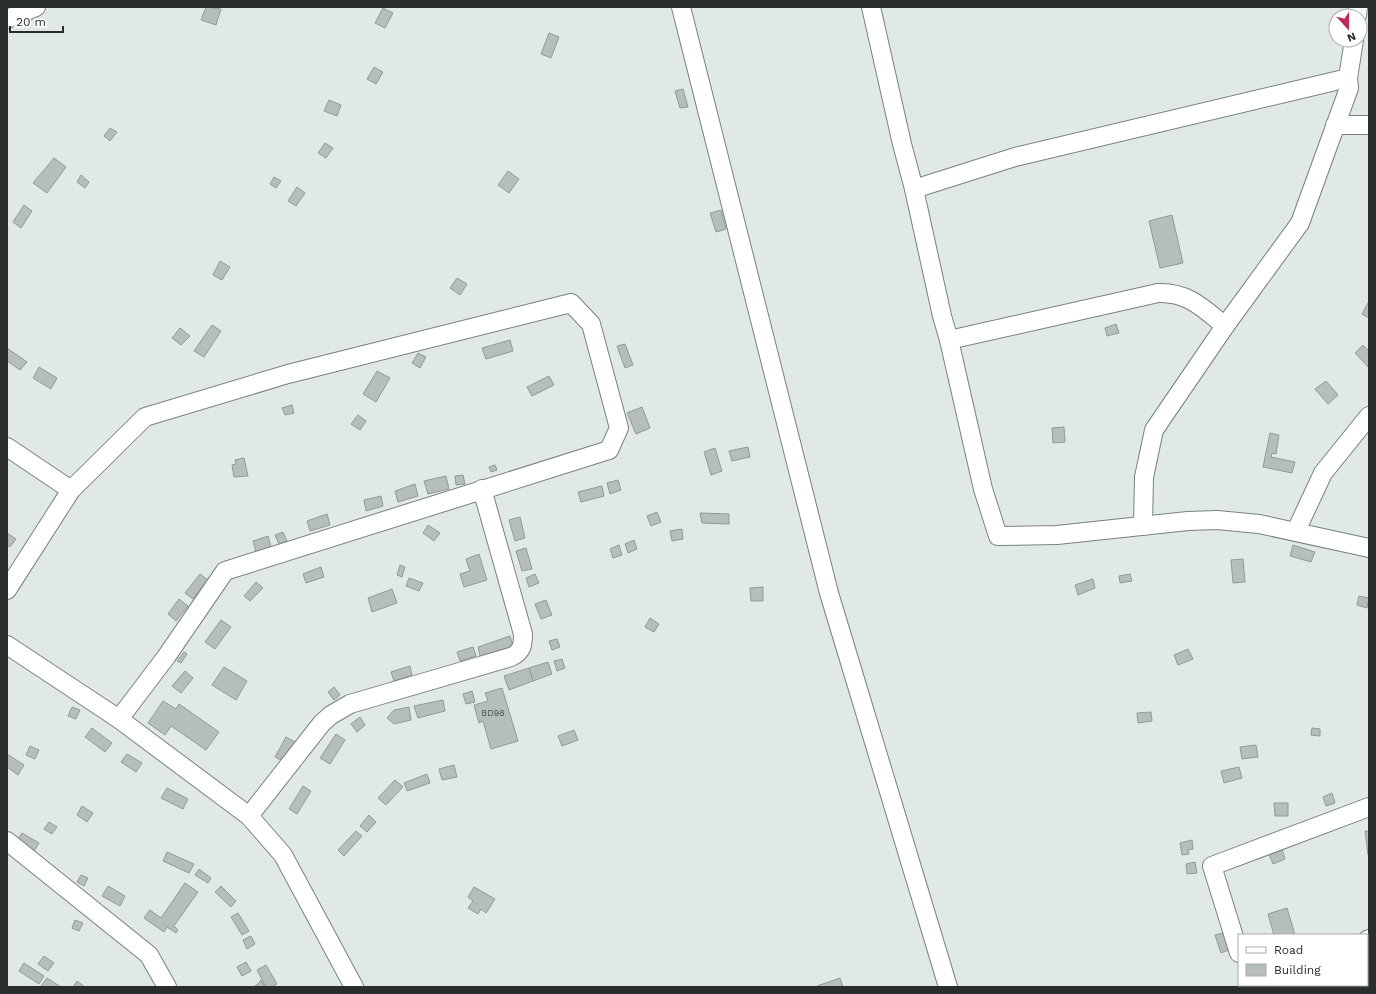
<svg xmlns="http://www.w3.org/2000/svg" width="1376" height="994" viewBox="0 0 1376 994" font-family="'Work Sans',sans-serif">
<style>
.building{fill:#b5bebd;stroke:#919a99}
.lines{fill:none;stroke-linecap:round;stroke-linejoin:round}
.minor-casing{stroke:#798180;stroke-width:20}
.minor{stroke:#fff;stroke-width:18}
.labels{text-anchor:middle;stroke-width:3.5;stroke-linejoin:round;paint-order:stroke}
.number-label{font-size:9px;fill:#4d5151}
</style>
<rect width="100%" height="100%" fill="#e0e9e8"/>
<g class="building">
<path d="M206 7 221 9 216 25 201 20Z"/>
<path d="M383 8 393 13 385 28 375 23Z"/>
<path d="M549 33 559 37 551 58 541 54Z"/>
<path d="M374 67 383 72 376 84 367 79Z"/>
<path d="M683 89 688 107 680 108 675 91Z"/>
<path d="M329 100 341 105 337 116 324 111Z"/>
<path d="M110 128 117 132 110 141 104 136Z"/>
<path d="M325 143 333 148 326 158 318 153Z"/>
<path d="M54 158 66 167 47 193 33 183Z"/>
<path d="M508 171 519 179 509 193 498 185Z"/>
<path d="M81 175 89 182 85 188 77 182Z"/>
<path d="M274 177 281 181 276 188 270 184Z"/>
<path d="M297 187 305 193 296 206 288 201Z"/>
<path d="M24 205 32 211 21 228 13 222Z"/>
<path d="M721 210 726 229 716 232 710 213Z"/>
<path d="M1172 215 1183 263 1160 268 1149 221Z"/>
<path d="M220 261 230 267 222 280 213 275Z"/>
<path d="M457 278 467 284 460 295 450 288Z"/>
<path d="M1369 301V318L1362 314Z"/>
<path d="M1116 324 1119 333 1107 336 1105 328Z"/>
<path d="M212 325 221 331 204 357 194 351Z"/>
<path d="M180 328 190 336 181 345 172 338Z"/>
<path d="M510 340 513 351 486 359 482 348Z"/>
<path d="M625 344 633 365 625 368 617 346Z"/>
<path d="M1363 345 1369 351V368L1355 353Z"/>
<path d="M7 348 27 362 20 370 7 361Z"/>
<path d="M418 353 426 357 420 368 412 363Z"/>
<path d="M39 367 57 378 51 389 33 378Z"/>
<path d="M377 371 390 378 376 402 363 394Z"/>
<path d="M549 376 554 385 532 396 527 387Z"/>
<path d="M1326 381 1338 395 1328 404 1315 389Z"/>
<path d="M292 405 294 413 285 415 282 408Z"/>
<path d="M642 407 650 428 636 434 627 413Z"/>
<path d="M358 415 366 421 360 430 351 424Z"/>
<path d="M1064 427 1065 442 1053 443 1052 428Z"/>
<path d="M1270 433 1279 435 1276 454 1272 453 1271 457 1295 462 1292 473 1263 467Z"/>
<path d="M748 447 750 457 732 461 729 451Z"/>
<path d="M715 448 722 471 711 475 704 452Z"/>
<path d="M244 458 248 476 234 477 232 465 236 464 235 460Z"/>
<path d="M495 465 497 470 491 472 489 467Z"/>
<path d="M463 475 465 484 456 485 455 476Z"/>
<path d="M446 476 449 489 428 494 424 481Z"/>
<path d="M618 480 621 490 610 494 607 483Z"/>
<path d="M415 484 418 496 398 502 395 491Z"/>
<path d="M602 486 604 496 581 502 578 492Z"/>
<path d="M381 496 383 506 366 511 364 500Z"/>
<path d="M657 512 661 522 651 526 647 516Z"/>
<path d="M700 513 729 514V524L702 523Z"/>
<path d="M327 514 330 525 310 531 307 521Z"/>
<path d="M520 517 525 538 515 541 509 520Z"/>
<path d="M428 525 440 533 434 541 423 533Z"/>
<path d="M682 529 683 539 672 541 670 531Z"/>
<path d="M283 532 287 541 279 544 275 535Z"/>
<path d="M7 533 16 539 10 547 7 545Z"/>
<path d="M268 536 271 547 256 552 253 541Z"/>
<path d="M634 540 637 549 628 553 625 544Z"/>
<path d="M619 545 622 555 613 558 610 549Z"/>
<path d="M1293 545 1315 552 1311 562 1290 556Z"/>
<path d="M526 548 532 569 522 571 516 551Z"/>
<path d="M479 554 487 580 464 587 460 574 470 571 466 559Z"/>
<path d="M1243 559 1245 582 1233 583 1231 560Z"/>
<path d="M400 565 405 567 402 577 397 575Z"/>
<path d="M321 567 324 577 306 583 303 574Z"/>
<path d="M200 574 208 580 193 599 185 593Z"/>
<path d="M535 574 539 583 529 587 526 578Z"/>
<path d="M1130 574 1132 581 1120 583 1119 576Z"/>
<path d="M409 578 423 583 419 591 406 586Z"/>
<path d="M1093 579 1095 588 1078 595 1075 585Z"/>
<path d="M256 582 263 588 250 601 244 596Z"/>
<path d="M763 587V601H751L750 588Z"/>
<path d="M392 589 397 603 372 612 368 598Z"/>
<path d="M1359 596 1369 598 1367 608 1357 605Z"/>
<path d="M179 599 188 606 176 621 168 614Z"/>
<path d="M546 600 552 615 541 619 535 604Z"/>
<path d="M650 618 659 624 654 632 645 627Z"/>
<path d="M221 620 231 627 215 649 205 642Z"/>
<path d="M510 636 513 646 480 656 478 647Z"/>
<path d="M557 639 560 647 552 650 549 641Z"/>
<path d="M473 647 476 656 460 661 457 652Z"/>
<path d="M1188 649 1193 659 1178 665 1174 655Z"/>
<path d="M184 652 187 654 181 663 177 661Z"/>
<path d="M562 659 565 668 557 671 554 661Z"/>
<path d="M548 662 552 674 533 681 529 668Z"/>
<path d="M410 666 412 675 394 681 391 672Z"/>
<path d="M224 667 247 681 236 700 212 685Z"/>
<path d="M529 668 533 681 509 690 504 676Z"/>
<path d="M185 671 193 678 181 693 172 686Z"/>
<path d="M334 687 340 695 334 700 328 692Z"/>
<path d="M502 688 518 741 491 749 483 721 479 723 474 705 488 701 485 693Z"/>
<path d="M472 691 475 702 466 704 463 694Z"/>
<path d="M443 700 445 711 418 718 414 706Z"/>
<path d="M163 701 176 709 179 704 219 732 206 750 171 726 165 735 148 723Z"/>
<path d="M72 707 80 710 76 719 68 716Z"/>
<path d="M409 707 411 720 394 724 387 718 394 710Z"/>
<path d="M1151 712 1152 721 1138 723 1137 713Z"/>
<path d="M360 717 365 725 357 732 351 724Z"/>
<path d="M92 728 112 743 105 752 85 737Z"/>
<path d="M1312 728 1320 729V736L1311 735Z"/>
<path d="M574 730 578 740 562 746 558 736Z"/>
<path d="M336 734 345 740 330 764 320 758Z"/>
<path d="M286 737 295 742 285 762 275 757Z"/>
<path d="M1256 745 1258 757 1242 759 1240 747Z"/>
<path d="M30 746 39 750 35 759 26 755Z"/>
<path d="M7 754 24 765 18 775 7 767Z"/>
<path d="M127 754 142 763 136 772 121 762Z"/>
<path d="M454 765 457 777 442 780 439 769Z"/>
<path d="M1239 767 1242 778 1224 783 1221 771Z"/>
<path d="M427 774 430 783 407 791 404 783Z"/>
<path d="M395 780 403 787 386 805 378 798Z"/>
<path d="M303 786 311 791 297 814 289 809Z"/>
<path d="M167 788 188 799 183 809 161 798Z"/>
<path d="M1332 793 1335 803 1326 806 1323 797Z"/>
<path d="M1274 803H1288V816H1275Z"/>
<path d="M82 806 93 813 87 822 77 815Z"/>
<path d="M369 815 376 822 367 832 360 826Z"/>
<path d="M49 822 57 827 52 834 44 829Z"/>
<path d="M356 831 362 836 344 856 338 850Z"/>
<path d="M1365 831H1369V855H1368Z"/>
<path d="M22 833 39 843 34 851 17 840Z"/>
<path d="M1192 840 1193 849 1188 850 1189 854 1182 855 1180 843Z"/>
<path d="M1282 849 1285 859 1273 864 1269 854Z"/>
<path d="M167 852 194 864 189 873 163 861Z"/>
<path d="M1195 862 1197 873 1187 874 1186 864Z"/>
<path d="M199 869 211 878 208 883 195 875Z"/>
<path d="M81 875 88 878 84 886 77 882Z"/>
<path d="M185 883 198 892 174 926 178 930 176 933 167 927 164 932 144 918 150 910 161 918Z"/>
<path d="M108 886 125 896 120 906 102 896Z"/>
<path d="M221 886 236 901 231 907 215 892Z"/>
<path d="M474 887 495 899 486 913 481 909 478 914 468 908 473 901 468 897Z"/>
<path d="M1287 908 1295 935H1274L1268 914Z"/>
<path d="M238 913 249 931 242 935 231 917Z"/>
<path d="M75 920 83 923 79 931 72 928Z"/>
<path d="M1229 931 1234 948 1221 953 1215 935Z"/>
<path d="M251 936 255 944 247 949 243 940Z"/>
<path d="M44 956 54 963 48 971 38 964Z"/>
<path d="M246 962 251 971 242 976 237 967Z"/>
<path d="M24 963 44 976 39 984 19 971Z"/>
<path d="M266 965 277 984 271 987H266L257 970Z"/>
<path d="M47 978 61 987H43L41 986Z"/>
<path d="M840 978 843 987H818L817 986Z"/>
<path d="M261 980 265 987H253L257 985Z"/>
<path d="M77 981 85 987H73Z"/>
</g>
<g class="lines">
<defs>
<g id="minor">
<path d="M681 7 829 593 948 987"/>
<path d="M871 7 902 144 914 189 1015 157 1348 78"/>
<path d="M1357 16 1358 7"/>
<path d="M7 19 36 7"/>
<path d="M1335 125H1369"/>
<path d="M914 189 942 316 949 340 983 489 998 536 1057 535 1188 521 1217 520 1259 524 1369 548"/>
<path d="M949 340 1158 293C1188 292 1203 308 1225 326"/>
<path d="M7 447 71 490"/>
<path d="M1143 526 1144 477 1154 430 1225 326 1300 223 1349 88 1348 78 1354 40"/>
<path d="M1296 531 1323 473 1369 416"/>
<path d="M7 590 71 490 145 417 288 374 571 303 591 324 619 428 609 450 225 571 166 657 119 719"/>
<path d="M7 645 119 719 249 816 283 855 354 987"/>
<path d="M249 816 322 723 331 715 350 704 511 657C522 652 523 645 523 634L482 489"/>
<path d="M7 841 149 955 167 987"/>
<path d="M1367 940 1369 939"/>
<path d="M1239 953 1212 866 1369 807"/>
<path d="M1249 985 1250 987"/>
<path d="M1284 987 1285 985"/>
</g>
</defs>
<use href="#minor" class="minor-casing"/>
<use href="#minor" class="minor"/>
</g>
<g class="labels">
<g class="number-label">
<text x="493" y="716">BD98</text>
</g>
</g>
<rect width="1376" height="994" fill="none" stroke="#2a2d2d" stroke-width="16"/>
<rect x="1238" y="934" width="130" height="52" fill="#ffffff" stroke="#aaabab"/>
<rect x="1246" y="947" width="20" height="6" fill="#ffffff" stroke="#aaabab"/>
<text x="1274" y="954" font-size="12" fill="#2a2d2d">Road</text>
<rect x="1246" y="964" width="20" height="12" fill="#b5bebd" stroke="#aaabab"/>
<text x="1274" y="974" font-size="12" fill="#2a2d2d">Building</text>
<g transform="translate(1348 28) rotate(159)"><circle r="19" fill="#ffffff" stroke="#aaabab"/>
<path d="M0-3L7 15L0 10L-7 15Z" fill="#bc2c56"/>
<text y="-6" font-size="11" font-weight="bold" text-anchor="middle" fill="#2a2d2d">N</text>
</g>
<path d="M10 26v6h53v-6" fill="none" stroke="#2a2d2d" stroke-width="2"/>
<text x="16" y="26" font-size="12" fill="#2a2d2d" stroke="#ffffff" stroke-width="3" paint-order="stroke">20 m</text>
</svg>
